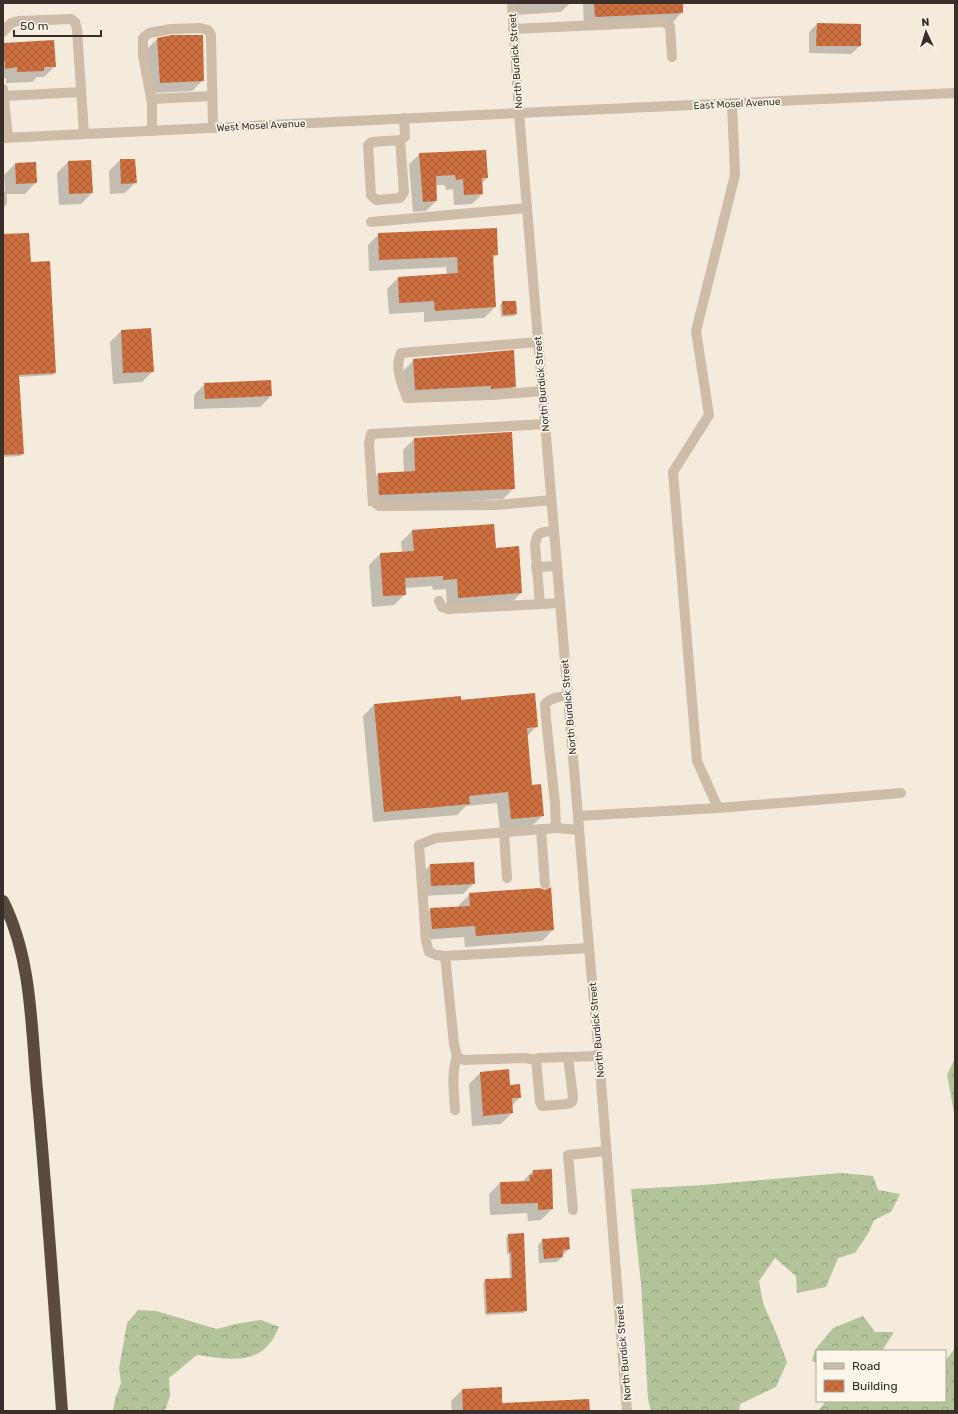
<svg xmlns="http://www.w3.org/2000/svg" width="958" height="1414" viewBox="0 0 958 1414" font-family="Rubik,sans-serif">
<style>
.forest{fill:url(#forest-crowns)}
.shadow{fill:#0003}
.building{fill:url(#building-cross-hatch)}
.lines{fill:none;stroke-linecap:round;stroke-linejoin:round}
.minor{stroke:#cdbca7;stroke-width:10}
.highway{stroke:#5b4a3f;stroke-width:12}
.labels{text-anchor:middle;stroke-width:3.5;stroke-linejoin:round;paint-order:stroke}
.street-label{font-size:10px;fill:#392f28;stroke:#fbf5ea}
</style>
<defs>
<pattern id="forest-crowns" width="20" height="18" patternUnits="userSpaceOnUse"><rect width="20" height="18" fill="#b3c49b"/><path d="M2 6a3 3 0 1 1 6 0M12 15a3 3 0 1 1 6 0" fill="none" stroke="#93a07e"/></pattern>
<pattern id="building-cross-hatch" width="8" height="8" patternUnits="userSpaceOnUse"><rect width="8" height="8" fill="#ce7040"/><path d="M0 0l8 8M0 8l8-8" fill="none" stroke="#a85c36"/></pattern>
</defs>
<rect width="100%" height="100%" fill="#f4ebdd"/>
<g class="forest">
<path d="M955 1058V1118L947 1075Z"/>
<path d="M841 1173 873 1176 878 1190 900 1194 891 1212 874 1220 869 1232 855 1253 838 1258 826 1287 797 1293 796 1276 775 1258 759 1281 763 1303 777 1335 787 1362 776 1387 740 1404 739 1411H651L648 1399 641 1284 631 1189 704 1185Z"/>
<path d="M138 1310 156 1311 217 1329 235 1324 261 1320 279 1327C276 1332 274 1339 270 1343 253 1366 221 1358 197 1355L169 1378 170 1396 165 1411H113L115 1399 121 1383 119 1368 127 1323Z"/>
<path d="M863 1316 875 1332H894L882 1351H817V1363L812 1361 815 1350 833 1328Z"/>
<path d="M955 1348V1411H818L826 1401H945V1361Z"/>
</g>
<g class="shadow">
<path d="M513 3H570L561 12 514 15Z"/>
<path d="M583 3H682V12L671 24 584 28Z"/>
<path d="M817 24 860 46 851 54 809 53V32Z"/>
<path d="M157 39 203 80 192 91 149 93 146 50Z"/>
<path d="M4 44 55 66 44 77H37L32 82 6 83V78H3V45Z"/>
<path d="M420 154 487 178 482 183V194L472 204 454 205 453 189 446 190 445 185H436V201L426 211 413 212 409 164Z"/>
<path d="M120 160H134L136 182 125 193 110 194 109 171Z"/>
<path d="M68 162 92 193 81 204 59 205 57 173Z"/>
<path d="M15 164 36 182 25 194H7V204L3 208V191H5L4 175Z"/>
<path d="M379 234 497 254 492 260 495 307 484 318 424 322V312L389 314 387 289 398 278 447 275 446 267 369 271 368 245Z"/>
<path d="M3 235 30 263 55 372 53 375 18 377 23 454 20 456 3 457Z"/>
<path d="M503 302 516 314 514 316 501 317 500 305Z"/>
<path d="M121 331 153 371 142 382 113 384 110 342Z"/>
<path d="M414 360 515 386 504 397 404 401 403 371Z"/>
<path d="M205 384 271 396 260 407 194 409V395Z"/>
<path d="M414 439 514 488 503 499 368 506 367 485 378 474 404 472 403 450Z"/>
<path d="M412 531 495 549 521 593 510 604 447 608 446 589 433 590 432 586 404 588 405 594 394 605 372 607 369 565 380 554 402 552 401 542Z"/>
<path d="M460 701 537 726 527 736 531 786 543 815 532 826 500 829 497 803 466 806 457 815 373 822 363 716 374 705Z"/>
<path d="M431 864 474 883 463 894 421 896 420 876Z"/>
<path d="M470 894 553 930 542 941 465 947 464 937 421 940 420 920 431 909 459 907V905Z"/>
<path d="M480 1073 509 1086 520 1097 511 1106 512 1113 501 1124 472 1126 469 1084Z"/>
<path d="M551 1170 552 1209 541 1220 528 1221 527 1213 490 1215 489 1194 500 1183 522 1182 533 1171Z"/>
<path d="M523 1234 526 1310 524 1313 485 1315 483 1283 485 1280 510 1279 509 1254H507L506 1238 508 1235Z"/>
<path d="M543 1240 569 1249 564 1254H562V1257L557 1262 539 1263 538 1245Z"/>
<path d="M462 1390 502 1404 589 1411H452L451 1401Z"/>
</g>
<g class="building">
<path d="M594 3H683V13L595 17Z"/>
<path d="M817 23 861 24V46H816Z"/>
<path d="M172 35H203L204 81 160 83 157 38Z"/>
<path d="M54 40 56 67H44V71L17 72V67L5 69V61H3V50H4V43Z"/>
<path d="M486 150 488 178H482L483 194 464 195 463 179 456 180 455 175 436 176 437 201 423 202 419 153Z"/>
<path d="M120 159H135L137 183 121 184Z"/>
<path d="M91 160 93 193 69 194 68 161Z"/>
<path d="M36 162 37 183 16 184 15 163Z"/>
<path d="M497 228 498 255H493L496 307 435 311 434 301 399 303 398 277 458 273 457 257 379 260 378 233Z"/>
<path d="M29 233 31 262 50 261 56 373 19 375 24 454 3 455V234Z"/>
<path d="M502 301H516L517 314 503 315Z"/>
<path d="M151 328 154 372 123 373 121 330Z"/>
<path d="M514 350 516 387 491 389V386L415 390 413 359Z"/>
<path d="M271 380 272 396 205 399 204 383Z"/>
<path d="M512 432 515 489 379 495 378 473 415 471 414 438Z"/>
<path d="M494 524 496 548 519 546 522 593 458 598 457 579 443 580V576L405 578 406 595 383 596 380 553 414 551 412 530Z"/>
<path d="M535 693 538 727 527 728 532 785 541 784 544 816 511 819 508 792 469 796 470 804 384 812 374 704 461 696V700Z"/>
<path d="M474 862 475 884 431 886 430 864Z"/>
<path d="M551 887 554 930 476 936 475 926 432 929 430 908 470 906 469 893 540 888 545 890Z"/>
<path d="M509 1069 510 1085 520 1084 521 1098H512L513 1113 483 1116 480 1072Z"/>
<path d="M552 1169 553 1209 538 1210V1203L501 1204 500 1182 530 1181 529 1175H533V1170Z"/>
<path d="M524 1233 527 1311 487 1313 485 1279 512 1278 511 1252 509 1253 508 1234Z"/>
<path d="M569 1237 570 1249 563 1250V1257L544 1259 542 1239Z"/>
<path d="M502 1387V1403L589 1399 590 1411H463L462 1389Z"/>
</g>
<g class="lines">
<g class="minor">
<path d="M512 3 519 113 589 948 599 1056 627 1411"/>
<path d="M513 29 664 22 670 26 672 57"/>
<path d="M3 32 11 23 18 21 71 19 75 22 77 29 84 134"/>
<path d="M3 89 8 138"/>
<path d="M4 96 81 92"/>
<path d="M151 99 212 96"/>
<path d="M152 131V103L143 55V38L149 33 171 29 200 28 208 30 211 35 213 128"/>
<path d="M3 138 519 113 955 93"/>
<path d="M400 140 404 192 400 198 376 200 371 195 368 145 372 142 400 140 405 137 404 118"/>
<path d="M371 222 527 208"/>
<path d="M538 342 401 353C394 367 402 384 407 398L492 395 542 391"/>
<path d="M545 424 371 434 369 444 373 501 379 506 496 505 551 500"/>
<path d="M536 567 557 566"/>
<path d="M439 601 442 607 448 609 560 603"/>
<path d="M540 604 535 545C537 531 541 532 554 531"/>
<path d="M718 808 697 761 673 472 709 415 696 331 735 175 732 103"/>
<path d="M578 816 718 808 901 793"/>
<path d="M556 828 555 803 546 719 545 704C552 697 558 697 567 696"/>
<path d="M541 829 545 884"/>
<path d="M579 830 556 828 436 838 419 845 426 941 429 952 436 955 445 956 589 948"/>
<path d="M504 832 507 878"/>
<path d="M445 956 454 1044 457 1057 464 1060 525 1058 536 1060"/>
<path d="M568 1057 573 1097 572 1102 567 1104 542 1106 540 1102 536 1060 538 1058 599 1056"/>
<path d="M455 1110C454 1093 451 1074 457 1057"/>
<path d="M573 1210 568 1155 606 1151"/>
</g>
<path class="highway" d="M3 901C32 959 31 1026 37 1090 47 1197 54 1304 62 1411"/>
</g>
<g class="labels">
<g class="street-label">
<text transform="translate(515 61) rotate(-94)" y="4">North Burdick Street</text>
<text transform="translate(737 103) rotate(-3)" y="4">East Mosel Avenue</text>
<text transform="translate(261 125) rotate(-3)" y="4">West Mosel Avenue</text>
<text transform="translate(541 384) rotate(-95)" y="4">North Burdick Street</text>
<text transform="translate(568 707) rotate(-95)" y="4">North Burdick Street</text>
<text transform="translate(596 1030) rotate(-95)" y="4">North Burdick Street</text>
<text transform="translate(623 1353) rotate(-95)" y="4">North Burdick Street</text>
</g>
</g>
<rect width="958" height="1414" fill="none" stroke="#392f28" stroke-width="8"/>
<rect x="816" y="1350" width="130" height="52" fill="#fbf5ea" stroke="#ada69c"/>
<rect x="824" y="1363" width="20" height="6" fill="#cdbca7" stroke="#ada69c"/>
<text x="852" y="1370" font-size="12" fill="#392f28">Road</text>
<rect x="824" y="1380" width="20" height="12" fill="url(#building-cross-hatch)" stroke="#ada69c"/>
<text x="852" y="1390" font-size="12" fill="#392f28">Building</text>
<g transform="translate(926 32) rotate(356)" stroke="#fbf5ea" stroke-width="3" paint-order="stroke">
<path d="M0-3L7 15L0 10L-7 15Z" fill="#392f28"/>
<text y="-6" font-size="11" font-weight="bold" text-anchor="middle" fill="#392f28">N</text>
</g>
<path d="M14 30v6h87v-6" fill="none" stroke="#392f28" stroke-width="2"/>
<text x="20" y="30" font-size="12" fill="#392f28" stroke="#fbf5ea" stroke-width="3" paint-order="stroke">50 m</text>
</svg>
